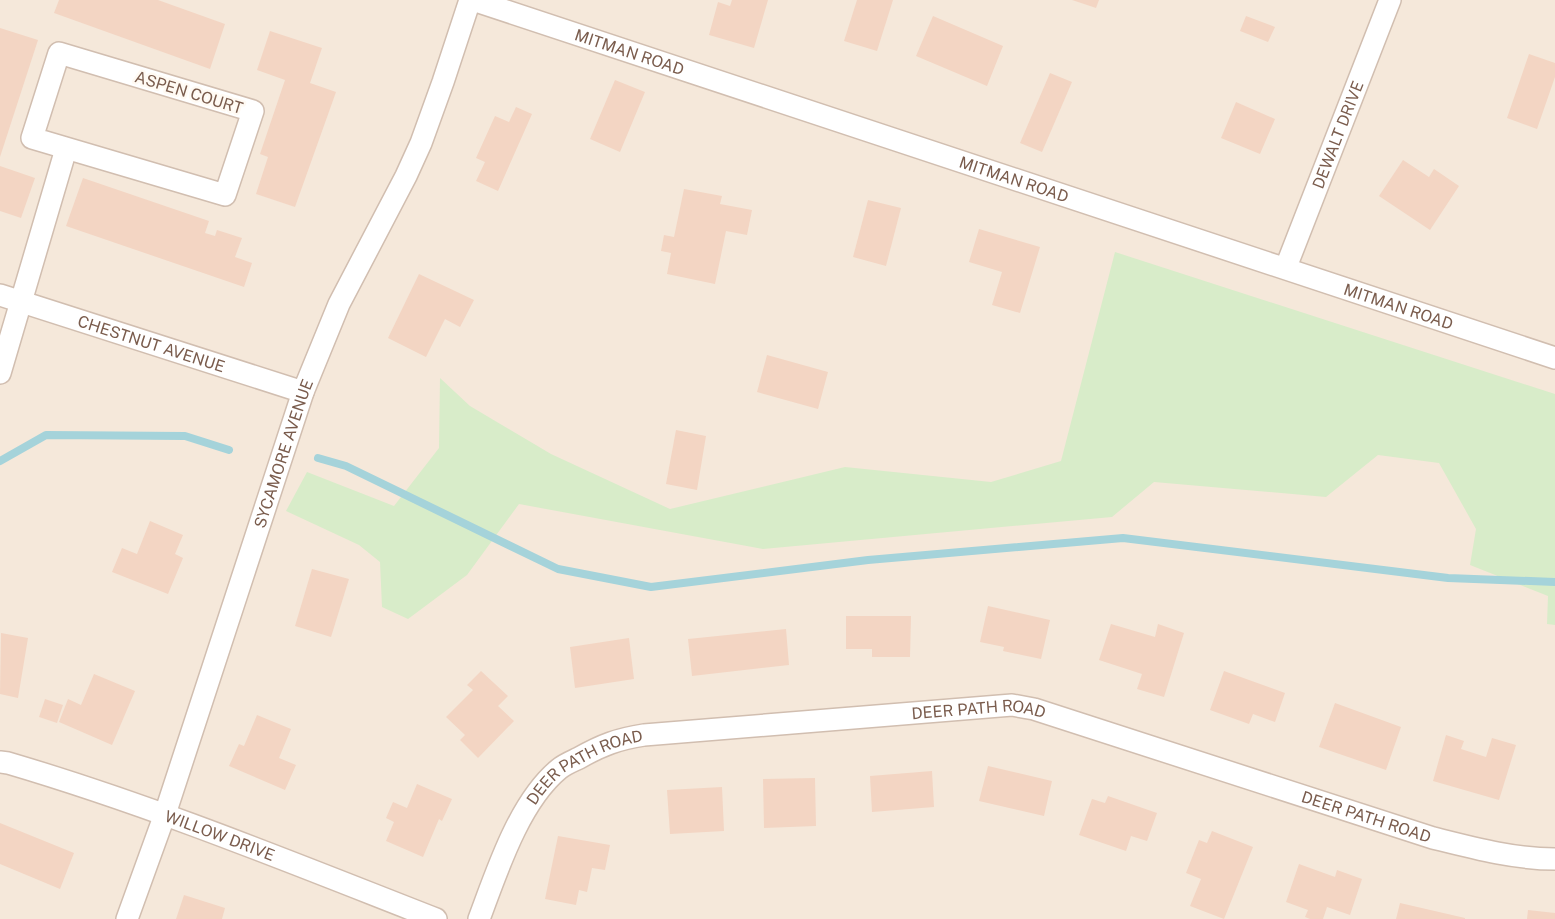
<svg xmlns="http://www.w3.org/2000/svg" width="1555" height="919" viewBox="0 0 1555 919" font-family="'Public Sans',sans-serif">
<style>
.residential{fill:#f5e8da}
.green{fill:#d8ecc9}
.lines{fill:none;stroke-linecap:round;stroke-linejoin:round}
.stream{stroke:#a5d3da;stroke-width:8}
.building{fill:#f3d5c3}
.minor-casing{stroke:#d1beb0;stroke-width:24}
.minor{stroke:#fff;stroke-width:21}
.labels{text-anchor:middle;stroke-width:5;stroke-linejoin:round;paint-order:stroke}
.street-label{font-size:16px;fill:#7a5c4d;stroke:#fffaf3}
</style>
<rect width="100%" height="100%" fill="#fdf6ec"/>
<rect class="residential" x="0" y="0" width="1555" height="919"/>
<path class="green" d="M1115 252 1555 394V625L1547 624 1548 596 1470 565 1476 529 1439 463 1378 455 1326 497 1154 482 1112 517 763 549 519 504 467 575 408 619 382 607 380 562 359 545 286 511 307 472 394 506 439 448 440 378 470 406 551 454 670 509 845 467 991 482 1061 461Z"/>
<g class="lines">
<g class="stream">
<path d="M318 458 346 466 558 569 651 587 868 560 1123 538 1448 578 1555 582"/>
<path d="M0 461 46 435 185 436 229 450"/>
</g>
</g>
<g class="building">
<path d="M59 0H158L225 24 210 69 54 13Z"/>
<path d="M732 0H768L754 48 709 35 718 2 730 6Z"/>
<path d="M857 0H893L877 51 844 41Z"/>
<path d="M1072 0H1099L1096 8Z"/>
<path d="M933 16 1003 46 987 86 916 56Z"/>
<path d="M1246 16 1275 27 1268 42 1240 31Z"/>
<path d="M0 28 38 40 0 157Z"/>
<path d="M270 31 322 48 310 83 336 92 295 207 256 194 268 157 260 154 285 80 257 70Z"/>
<path d="M1529 54 1555 63V77L1537 129 1507 118Z"/>
<path d="M1050 73 1072 82 1042 152 1020 143Z"/>
<path d="M615 80 645 92 620 152 590 139Z"/>
<path d="M1236 102 1275 119 1260 154 1221 138Z"/>
<path d="M516 107 532 114 498 191 476 181 485 162 476 158 495 116 509 122Z"/>
<path d="M1403 160 1429 177 1434 169 1459 186 1430 230 1379 196Z"/>
<path d="M0 166 35 178 21 218 0 211Z"/>
<path d="M83 178 209 221 205 233 215 236 217 230 242 238 235 257 252 263 244 287 66 226Z"/>
<path d="M684 189 722 196 720 204 752 210 747 235 726 231 715 284 667 274 671 253 661 251 664 235 674 237Z"/>
<path d="M868 200 901 208 886 266 853 257Z"/>
<path d="M979 229 1040 247 1020 313 992 305 1002 272 969 262Z"/>
<path d="M419 274 474 300 460 327 445 319 426 357 388 338Z"/>
<path d="M767 355 828 372 818 409 757 392Z"/>
<path d="M676 430 706 436 697 490 666 484Z"/>
<path d="M150 521 183 535 175 554 183 558 168 594 112 572 122 548 137 554Z"/>
<path d="M312 569 349 579 331 637 295 626Z"/>
<path d="M988 606 1050 620 1041 659 1003 651 1004 647 980 642Z"/>
<path d="M846 616H911L910 657H872V649H846Z"/>
<path d="M1111 624 1155 637 1158 624 1184 633 1164 697 1137 689 1142 674 1099 660Z"/>
<path d="M786 629 789 665 692 676 688 639Z"/>
<path d="M1 633 28 638 18 698 0 694Z"/>
<path d="M629 638 634 679 575 688 570 647Z"/>
<path d="M481 671 508 696 498 706 514 721 478 758 460 740 465 735 446 717 473 690 467 685Z"/>
<path d="M1224 671 1285 693 1275 722 1253 714 1249 724 1210 710Z"/>
<path d="M94 674 135 691 112 745 59 722 68 699 81 705Z"/>
<path d="M45 699 63 705 57 723 39 717Z"/>
<path d="M1335 703 1401 727 1386 770 1319 747Z"/>
<path d="M257 715 291 729 279 758 296 765 285 790 229 766 239 744 244 746Z"/>
<path d="M1446 735 1464 741 1461 749 1486 757 1492 738 1516 745 1499 800 1433 781Z"/>
<path d="M988 766 1052 781 1044 816 979 801Z"/>
<path d="M932 771 934 807 872 812 870 776Z"/>
<path d="M815 778 816 826 764 828 763 779Z"/>
<path d="M417 784 452 799 442 821 439 819 423 857 386 841 394 822 386 818 393 802 407 808Z"/>
<path d="M722 787 724 831 670 834 667 790Z"/>
<path d="M1108 796 1157 813 1147 841 1131 836 1126 851 1079 835 1092 799 1105 803Z"/>
<path d="M0 823 74 853 60 889 0 864Z"/>
<path d="M1212 831 1253 847 1224 919 1190 906 1201 879 1186 873 1199 840 1207 843Z"/>
<path d="M558 836 610 845 605 870 592 868 587 892 579 890 576 905 545 899Z"/>
<path d="M1299 864 1335 877 1337 870 1362 879 1350 915 1327 907 1323 919H1310L1305 917 1308 910 1286 902Z"/>
<path d="M184 895 225 908 222 919H176Z"/>
<path d="M1400 903 1465 918V919H1396Z"/>
<path d="M1528 910 1555 913V919H1527Z"/>
</g>
<g class="lines">
<defs>
<g id="minor">
<path id="s1" d="M473 0 1555 358"/>
<path d="M59 53 253 111 225 195 32 138Z"/>
<path id="s2" d="M1286 267 1390 0"/>
<path id="s3" d="M0 295 303 392"/>
<path d="M0 373 66 149"/>
<path id="s4" d="M0 762 8 763C154 806 295 864 436 919"/>
<path id="s5" d="M127 919 165 814 303 392 339 304 406 176 421 143 443 82 470 0"/>
<path id="s6" d="M479 919C497 871 519 802 559 769 565 764 573 761 579 758 602 745 618 739 644 735L1012 705 1034 709 1433 838C1473 848 1514 859 1555 859"/>
</g>
</defs>
<use href="#minor" class="minor-casing"/>
<use href="#minor" class="minor"/>
</g>
<g class="labels">
<g class="street-label">
<text dy="6" stroke="none"><textPath href="#s1" startOffset="165">MITMAN ROAD</textPath></text>
<text transform="translate(189 92) rotate(17)" y="6">ASPEN COURT</text>
<text dy="6" stroke="none"><textPath href="#s2" startOffset="142">DEWALT DRIVE</textPath></text>
<text dy="6" stroke="none"><textPath href="#s1" startOffset="570">MITMAN ROAD</textPath></text>
<text dy="6" stroke="none"><textPath href="#s1" startOffset="975">MITMAN ROAD</textPath></text>
<text dy="6" stroke="none"><textPath href="#s3" startOffset="159">CHESTNUT AVENUE</textPath></text>
<text dy="6" stroke="none"><textPath href="#s5" startOffset="491">SYCAMORE AVENUE</textPath></text>
<text dy="6" stroke="none"><textPath href="#s6" startOffset="600">DEER PATH ROAD</textPath></text>
<text dy="6" stroke="none"><textPath href="#s6" startOffset="195">DEER PATH ROAD</textPath></text>
<text dy="6" stroke="none"><textPath href="#s6" startOffset="1005">DEER PATH ROAD</textPath></text>
<text dy="6" stroke="none"><textPath href="#s4" startOffset="232">WILLOW DRIVE</textPath></text>
</g>
</g>
</svg>
